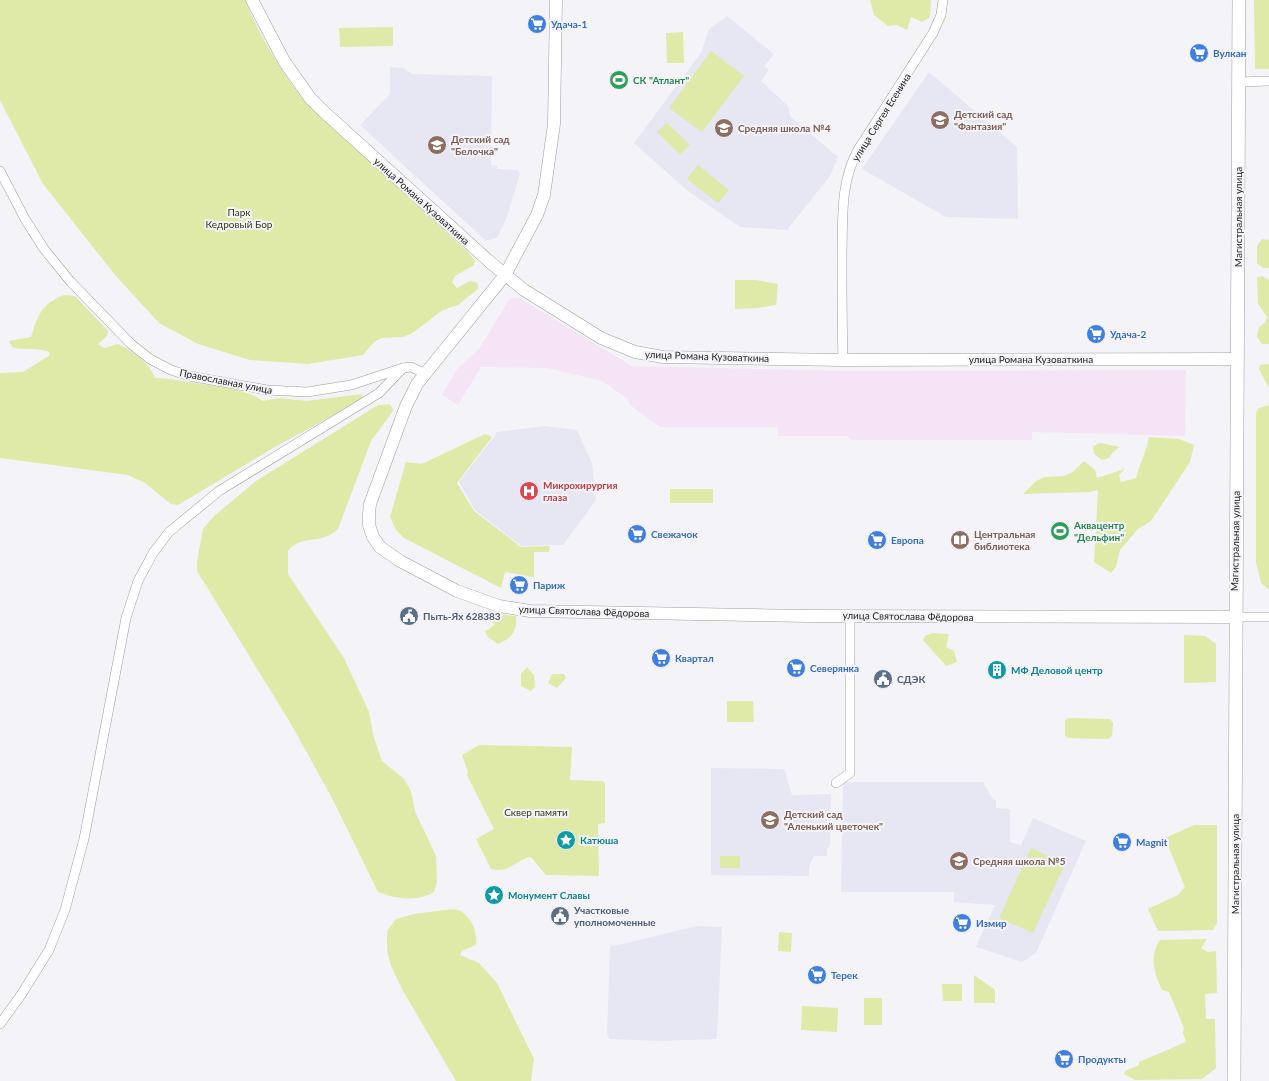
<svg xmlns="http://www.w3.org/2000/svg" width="1269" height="1081" viewBox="0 0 1269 1081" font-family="Lato,sans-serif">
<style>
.industrial{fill:#f5e4f6}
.built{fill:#e6e7f2}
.green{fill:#dfe9a8}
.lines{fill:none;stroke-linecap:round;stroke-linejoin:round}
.minor-casing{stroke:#9d9da1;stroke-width:10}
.tertiary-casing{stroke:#9d9da1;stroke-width:13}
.secondary-casing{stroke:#9d9da1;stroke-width:14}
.minor{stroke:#fff;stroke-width:9}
.tertiary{stroke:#fff;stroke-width:12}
.secondary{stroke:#fff;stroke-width:13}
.labels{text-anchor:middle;stroke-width:4;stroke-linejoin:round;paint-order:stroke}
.shop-label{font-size:10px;font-weight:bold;fill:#366cbe;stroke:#f4f4f8;text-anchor:start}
.leisure-label{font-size:10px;font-weight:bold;fill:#27864d;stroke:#f4f4f8;text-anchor:start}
.education-label{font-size:10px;font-weight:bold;fill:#785e54;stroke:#f4f4f8;text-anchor:start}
.street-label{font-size:10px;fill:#242425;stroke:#f4f4f8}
.park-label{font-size:10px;fill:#333715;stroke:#f4f4f8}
.health-label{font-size:10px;font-weight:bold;fill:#be3a42;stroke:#f4f4f8;text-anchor:start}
.service-label{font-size:10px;font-weight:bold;fill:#4e5e75;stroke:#f4f4f8;text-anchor:start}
.culture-label{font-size:10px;font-weight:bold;fill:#0d838f;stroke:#f4f4f8;text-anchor:start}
</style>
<rect width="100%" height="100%" fill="#f4f4f8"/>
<path class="industrial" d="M510 298H519L632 366 849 371 1186 370 1185 436 1032 432V440H852L846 436H778L777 427H660L630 405 628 399 602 381 547 368 481 367 458 405 442 395 457 369 479 349Z"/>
<g class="built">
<path d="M727 16 774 54 764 66 769 70 761 81 788 106 790 116 838 157 830 176 787 230 740 227 689 192 634 143 701 53 709 29Z"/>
<path d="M390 67 403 68 412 74 492 76 491 165 497 166V169L518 170 520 174 507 217 497 238 486 241 360 125 390 94Z"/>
<path d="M929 72 1017 147 1018 219 946 217 862 169Z"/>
<path d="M545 426 577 430 592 463 596 500 563 545 521 546 475 510 459 482 496 434V432Z"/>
<path d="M711 768 784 769 792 795 831 794 830 846 827 849V856H814L809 867V876L711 875Z"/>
<path d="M843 782H983L993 799 996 801V808L1010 809V842L1021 845 1033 818 1086 841 1036 953 1022 962 976 947 995 905 954 902V892H841Z"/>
<path d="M696 926 722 927 717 1039 661 1041 610 1039 607 1034 610 947Z"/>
</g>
<g class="green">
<path d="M0 0H245C260 36 279 68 303 99L468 252 475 261 474 265 455 276 452 282 457 288 470 281 475 282 478 284V289L458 305 443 310 411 334 402 337 382 338 374 342 363 355 308 364 250 360 198 344 159 323 116 276 43 184 0 100Z"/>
<path d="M870 0H931L930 17 922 22 911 17 907 30 897 25 888 26 874 15Z"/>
<path d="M1254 0H1269V69H1255Z"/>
<path d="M393 27V46L340 47 339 28Z"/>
<path d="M683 32 684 63H667L666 33Z"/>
<path d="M711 51 744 76 702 132 669 108Z"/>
<path d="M667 123 690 145 680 155 657 132Z"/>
<path d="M698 165 729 190 718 203 687 179Z"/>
<path d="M1262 239 1269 240V268H1263L1257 263V246Z"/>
<path d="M1262 276 1269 280V344H1262L1257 337 1259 327 1265 323 1267 317 1258 304 1257 277Z"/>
<path d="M735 280H756L778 284 776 305 758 308 735 309Z"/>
<path d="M64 295 75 296 108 331 107 336 98 344 104 348 118 344C131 350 151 364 155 378 169 378 181 381 195 383 218 387 243 387 263 401L278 398 307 401 362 394 363 399 275 447 178 505 171 504 145 483 128 475 0 458V373L23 372 50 355 49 352C37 347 24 351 12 347L9 341 31 337C38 315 41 304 64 295Z"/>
<path d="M1269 364V388L1259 369 1260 365Z"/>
<path d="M389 404 392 407 393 411 371 441 338 529C321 546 303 533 288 551V574L344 658 369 712 374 738 382 761 404 779 411 791 415 811 436 856 437 882 434 892C418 902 396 899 378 892L332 798 291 724 197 571V562L203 529 214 516 256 481 378 405Z"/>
<path d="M1269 405V590L1261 583 1256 562V413L1259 408Z"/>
<path d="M485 434 492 437 457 483 474 511 521 547 550 546 549 552H534V577L505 572 501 588 404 538 396 530 390 517 406 462 422 464Z"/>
<path d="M1149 437 1179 439 1194 445 1190 462 1151 521 1138 529 1120 550 1116 567 1111 573 1094 562 1098 490 1090 492 1023 494 1036 481 1045 477 1064 476 1073 472 1084 461 1095 470 1097 478 1125 469 1119 475 1121 482 1136 478C1140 464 1146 452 1149 437Z"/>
<path d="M1100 443 1120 447 1113 452 1109 458 1102 460 1094 454 1093 446Z"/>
<rect x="670" y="489" width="43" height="14"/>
<path d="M494 614 516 616C517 632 512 638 498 644L488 637 485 632 495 624 486 619Z"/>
<path d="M932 633 949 634 946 647 954 651 957 662 946 666 923 640 925 636Z"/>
<path d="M1184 635 1205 636 1216 644V682L1184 683Z"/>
<path d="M527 667 534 675 535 687 531 691 521 686V674Z"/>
<path d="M552 674H564L566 678 557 688 548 683Z"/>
<path d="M727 701H753L754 722H727Z"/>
<path d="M1068 718 1110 719 1113 723 1112 736 1108 739 1068 738 1065 735V721Z"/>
<path d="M479 745 572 747 570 780 602 781 605 783V823L598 824 599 876 546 875 531 857C516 859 510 874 491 869L476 839 494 829 467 775 468 772 462 755Z"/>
<path d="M1194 825H1217V923L1213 930 1158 931 1148 909 1178 895 1185 887 1165 838Z"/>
<path d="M1031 848 1065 864 1033 933 999 918Z"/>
<rect x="720" y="856" width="20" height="12"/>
<path d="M445 910C449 910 455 909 458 910 471 915 478 933 476 945L462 951 460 955 479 963 497 983 534 1059 531 1081H456L403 991 391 966 387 951V931L396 919 414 914Z"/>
<path d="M779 932 792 933 791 952 778 951Z"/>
<path d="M1207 939 1201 948 1208 952 1216 951 1217 993 1205 994 1206 1019H1215L1216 1068 1202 1079 1135 1080 1124 1074 1125 1071 1139 1065V1062L1186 1042 1183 1033 1184 1028 1169 992 1162 990C1154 973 1149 956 1160 940Z"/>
<path d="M974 975 995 990V1003H974Z"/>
<path d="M942 984H962V1001H943Z"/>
<rect x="864" y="998" width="18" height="27"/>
<path d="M802 1006 838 1008 837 1032 801 1030Z"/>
</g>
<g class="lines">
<defs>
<g id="minor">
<path d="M1239 82 1269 81"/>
<path d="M0 171 25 219 44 249 70 281 131 344 150 359 171 370 189 376 267 390 307 392 351 385 403 368 411 367 424 373"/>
<path d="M843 360C842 325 842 289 842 254 843 218 840 183 858 150L933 33 941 15 943 0"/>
<path d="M1235 617H1269"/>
<path d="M836 783 850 773V615"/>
<path d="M0 1024 21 995 49 950 65 910 84 839 126 618 138 581 153 553 169 532 219 491 379 393 403 368"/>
</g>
<g id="tertiary">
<path d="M252 0 284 61 310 98 323 111 491 263 524 290 601 338 635 352 663 357 843 360 1237 359"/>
<path d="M556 0 554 124 544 195 537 215 505 275 417 384 406 406 370 504 369 514V525L373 537 380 547 400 561 457 591 499 606 530 611 810 616 1235 617"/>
</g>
<path id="secondary" d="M1234 1081 1239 0"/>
</defs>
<use href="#minor" class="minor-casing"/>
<use href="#tertiary" class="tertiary-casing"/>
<use href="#secondary" class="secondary-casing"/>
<use href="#minor" class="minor"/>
<use href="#tertiary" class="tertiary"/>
<use href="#secondary" class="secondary"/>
</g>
<defs>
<symbol id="supermarket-disc" viewBox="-11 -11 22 22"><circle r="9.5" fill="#3f7fe0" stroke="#f4f4f8"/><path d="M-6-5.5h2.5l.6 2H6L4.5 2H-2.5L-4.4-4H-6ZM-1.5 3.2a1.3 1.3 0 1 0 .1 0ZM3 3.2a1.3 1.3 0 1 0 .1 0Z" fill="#fff"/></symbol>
<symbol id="stadium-disc" viewBox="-11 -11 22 22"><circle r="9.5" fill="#2e9e5b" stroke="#f4f4f8"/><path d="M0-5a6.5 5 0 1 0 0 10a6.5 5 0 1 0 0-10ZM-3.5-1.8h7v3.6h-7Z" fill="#fff"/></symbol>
<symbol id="school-disc" viewBox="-11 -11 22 22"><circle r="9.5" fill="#8d6e63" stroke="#f4f4f8"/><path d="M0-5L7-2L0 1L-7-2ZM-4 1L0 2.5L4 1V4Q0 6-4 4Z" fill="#fff"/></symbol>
<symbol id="hospital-disc" viewBox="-11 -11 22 22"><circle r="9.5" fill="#e0444e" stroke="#f4f4f8"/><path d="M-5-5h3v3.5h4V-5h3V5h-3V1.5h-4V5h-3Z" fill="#fff"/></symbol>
<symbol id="library-disc" viewBox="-11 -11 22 22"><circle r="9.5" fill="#8d6e63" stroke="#f4f4f8"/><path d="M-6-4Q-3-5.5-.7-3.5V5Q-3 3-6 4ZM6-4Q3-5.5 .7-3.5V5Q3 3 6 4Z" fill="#fff"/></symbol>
<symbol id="civic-disc" viewBox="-11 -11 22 22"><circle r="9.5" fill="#5c6f8a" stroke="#f4f4f8"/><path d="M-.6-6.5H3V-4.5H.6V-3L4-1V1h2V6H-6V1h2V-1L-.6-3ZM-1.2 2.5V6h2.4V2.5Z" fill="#fff"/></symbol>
<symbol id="building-disc" viewBox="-11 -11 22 22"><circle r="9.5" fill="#0f9aa8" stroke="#f4f4f8"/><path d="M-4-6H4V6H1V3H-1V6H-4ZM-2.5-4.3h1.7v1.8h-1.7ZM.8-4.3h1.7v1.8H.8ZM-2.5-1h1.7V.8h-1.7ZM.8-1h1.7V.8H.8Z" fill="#fff"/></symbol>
<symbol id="sight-disc" viewBox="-11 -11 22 22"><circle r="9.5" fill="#0f9aa8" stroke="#f4f4f8"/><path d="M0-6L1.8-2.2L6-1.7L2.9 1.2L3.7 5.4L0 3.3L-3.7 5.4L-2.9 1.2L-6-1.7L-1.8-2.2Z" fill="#fff"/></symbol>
</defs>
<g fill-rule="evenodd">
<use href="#supermarket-disc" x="526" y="13" width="22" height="22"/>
<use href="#supermarket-disc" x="1188" y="42" width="22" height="22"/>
<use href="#stadium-disc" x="608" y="69" width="22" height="22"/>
<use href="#school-disc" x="929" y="109" width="22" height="22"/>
<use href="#school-disc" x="713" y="117" width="22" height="22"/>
<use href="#school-disc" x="426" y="134" width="22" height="22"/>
<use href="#supermarket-disc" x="1085" y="323" width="22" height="22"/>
<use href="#hospital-disc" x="518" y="480" width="22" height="22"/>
<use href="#stadium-disc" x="1049" y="520" width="22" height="22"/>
<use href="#supermarket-disc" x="626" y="523" width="22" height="22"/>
<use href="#supermarket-disc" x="866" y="529" width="22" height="22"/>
<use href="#library-disc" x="949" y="529" width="22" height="22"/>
<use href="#supermarket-disc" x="508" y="574" width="22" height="22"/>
<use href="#civic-disc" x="398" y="605" width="22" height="22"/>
<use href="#supermarket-disc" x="650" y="647" width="22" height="22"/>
<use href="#supermarket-disc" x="785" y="657" width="22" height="22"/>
<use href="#building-disc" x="986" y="659" width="22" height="22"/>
<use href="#civic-disc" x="872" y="668" width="22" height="22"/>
<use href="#school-disc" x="759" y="809" width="22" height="22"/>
<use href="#sight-disc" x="555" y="829" width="22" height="22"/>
<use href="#supermarket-disc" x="1111" y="831" width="22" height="22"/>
<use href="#school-disc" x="948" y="850" width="22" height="22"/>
<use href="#sight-disc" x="483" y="884" width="22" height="22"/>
<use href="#civic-disc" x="549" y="905" width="22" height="22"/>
<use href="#supermarket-disc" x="951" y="912" width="22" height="22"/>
<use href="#supermarket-disc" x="806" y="964" width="22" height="22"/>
<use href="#supermarket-disc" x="1053" y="1048" width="22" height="22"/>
</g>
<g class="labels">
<g class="shop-label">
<text x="551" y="28">Удача-1</text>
<text x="1213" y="57">Вулкан</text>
<text x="1110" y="338">Удача-2</text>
<text x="651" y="538">Свежачок</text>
<text x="891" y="544">Европа</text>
<text x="533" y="589">Париж</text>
<text x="675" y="662">Квартал</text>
<text x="810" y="672">Северянка</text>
<text x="1136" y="846">Magnit</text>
<text x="976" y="927">Измир</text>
<text x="831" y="979">Терек</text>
<text x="1078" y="1063">Продукты</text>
</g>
<g class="leisure-label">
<text x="633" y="84">СК "Атлант"</text>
<text x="1074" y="529">Аквацентр<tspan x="1074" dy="12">"Дельфин"</tspan></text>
</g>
<g class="education-label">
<text x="954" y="118">Детский сад<tspan x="954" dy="12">"Фантазия"</tspan></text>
<text x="738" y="132">Средняя школа №4</text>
<text x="451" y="143">Детский сад<tspan x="451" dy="12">"Белочка"</tspan></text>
<text x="974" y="538">Центральная<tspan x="974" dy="12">библиотека</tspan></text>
<text x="784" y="818">Детский сад<tspan x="784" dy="12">"Аленький цветочек"</tspan></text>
<text x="973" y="865">Средняя школа №5</text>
</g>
<g class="street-label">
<text transform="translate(881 117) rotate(-58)" y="4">улица Сергея Есенина</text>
<text transform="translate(422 201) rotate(42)" y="4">улица Романа Кузоваткина</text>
<text transform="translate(1238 217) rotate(-90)" y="4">Магистральная улица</text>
<text transform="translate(707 356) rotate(2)" y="4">улица Романа Кузоваткина</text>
<text x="1031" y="363">улица Романа Кузоваткина</text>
<text transform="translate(226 381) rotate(11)" y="4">Православная улица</text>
<text transform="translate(1235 541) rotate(-89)" y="4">Магистральная улица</text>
<text transform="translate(584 611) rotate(2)" y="4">улица Святослава Фёдорова</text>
<text transform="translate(908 616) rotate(1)" y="4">улица Святослава Фёдорова</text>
<text transform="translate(1235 864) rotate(-90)" y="4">Магистральная улица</text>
</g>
<g class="park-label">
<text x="239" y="216">Парк<tspan x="239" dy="12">Кедровый Бор</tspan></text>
<text x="536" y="816">Сквер памяти</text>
</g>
<g class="health-label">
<text x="543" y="489">Микрохирургия<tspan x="543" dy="12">глаза</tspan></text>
</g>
<g class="service-label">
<text x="423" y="620">Пыть-Ях 628383</text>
<text x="897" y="683">СДЭК</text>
<text x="574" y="914">Участковые<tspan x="574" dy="12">уполномоченные</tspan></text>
</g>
<g class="culture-label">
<text x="1011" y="674">МФ Деловой центр</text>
<text x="580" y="844">Катюша</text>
<text x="508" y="899">Монумент Славы</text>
</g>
</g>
</svg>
